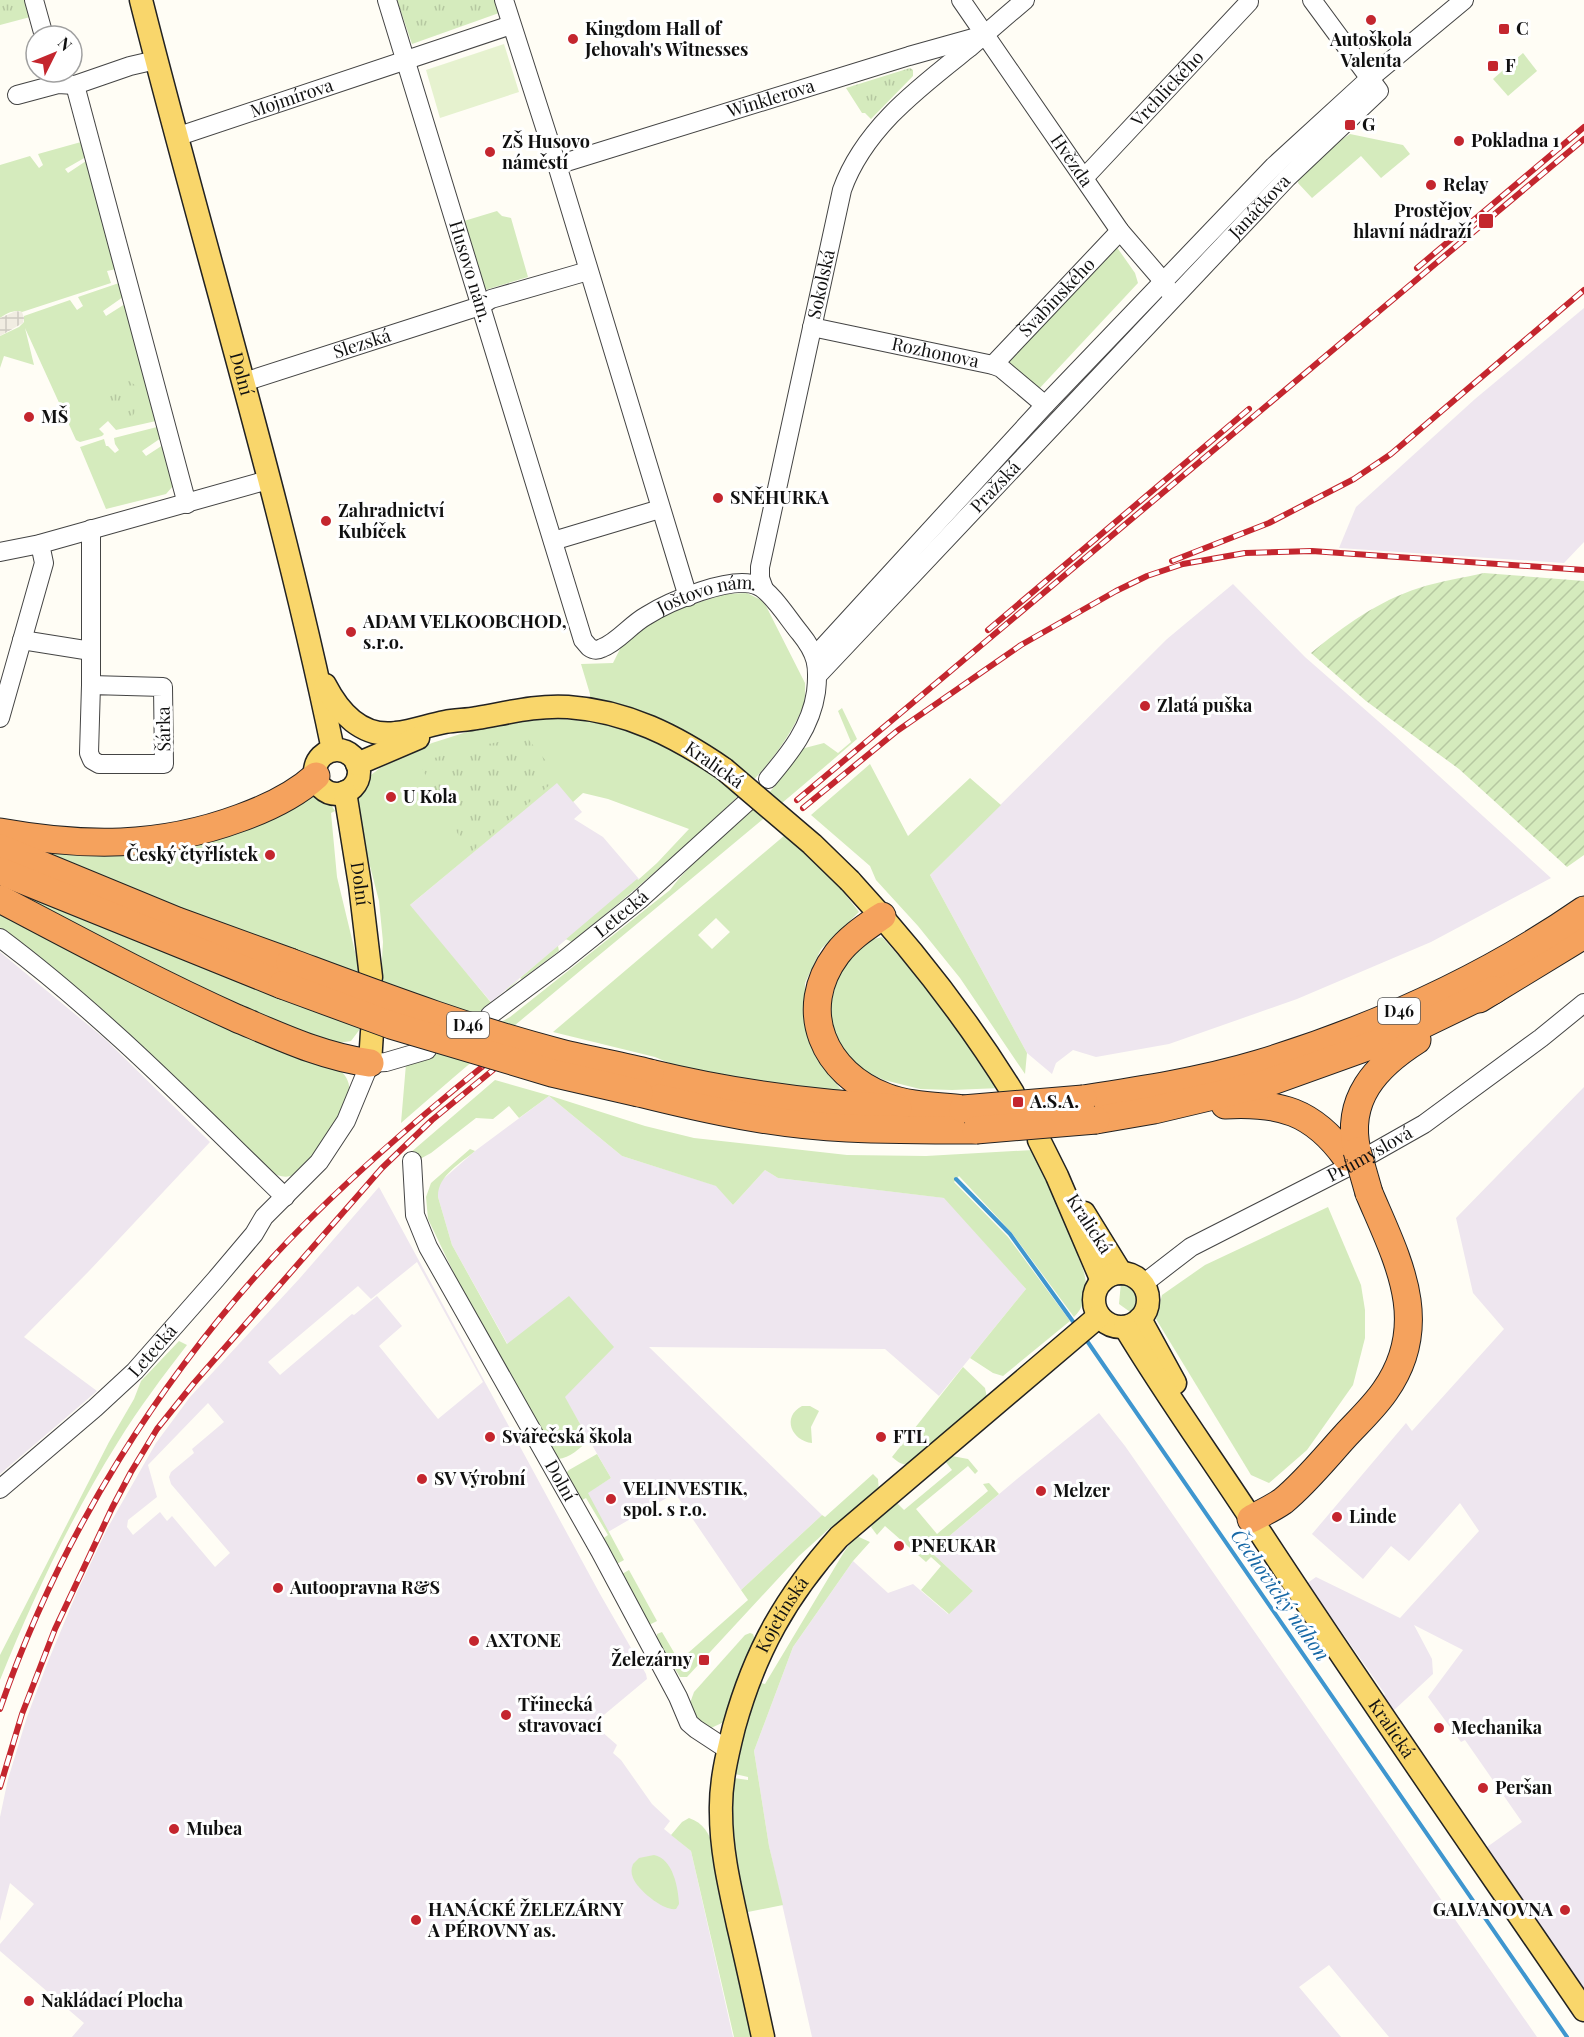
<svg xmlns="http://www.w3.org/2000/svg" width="1584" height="2037" viewBox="0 0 1584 2037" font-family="'Playfair Display',serif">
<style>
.industrial{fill:#eee6ef;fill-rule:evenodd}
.grass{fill:#d5ebbd;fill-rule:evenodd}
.park{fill:url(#park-tufts)}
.garden{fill:url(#garden-furrows)}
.pitch{fill:#e6f2cf}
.plaza{fill:url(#plaza-grid)}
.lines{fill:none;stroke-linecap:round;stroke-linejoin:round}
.stream{stroke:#3f96cf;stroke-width:4}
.minor-casing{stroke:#444;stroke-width:20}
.major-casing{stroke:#222;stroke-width:25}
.highway-casing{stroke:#222;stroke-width:29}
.minor{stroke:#fff;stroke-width:18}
.major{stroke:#f9d66b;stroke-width:22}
.highway{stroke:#f5a25d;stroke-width:27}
.rail-casing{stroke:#c4262e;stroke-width:6}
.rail{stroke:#fff;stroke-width:4;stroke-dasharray:11;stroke-linecap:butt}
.major-bridge-casing{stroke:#222;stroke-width:25;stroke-linecap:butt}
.highway-bridge-casing{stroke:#222;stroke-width:29;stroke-linecap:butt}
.major-bridge{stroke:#f9d66b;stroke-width:22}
.highway-bridge{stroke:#f5a25d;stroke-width:27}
.poi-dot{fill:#c4262e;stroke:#fff;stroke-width:2}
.labels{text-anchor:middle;stroke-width:6;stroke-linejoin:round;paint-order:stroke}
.shield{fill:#fff;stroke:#585858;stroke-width:1.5}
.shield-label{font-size:16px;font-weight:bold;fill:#111}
.poi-label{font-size:18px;font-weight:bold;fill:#111;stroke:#fff;text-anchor:start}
.street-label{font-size:18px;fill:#111;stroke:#fff}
.water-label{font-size:20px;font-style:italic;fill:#1768a6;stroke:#fff}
</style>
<defs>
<pattern id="park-tufts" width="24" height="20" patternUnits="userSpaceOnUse" patternTransform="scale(1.5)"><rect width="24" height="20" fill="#d5ebbd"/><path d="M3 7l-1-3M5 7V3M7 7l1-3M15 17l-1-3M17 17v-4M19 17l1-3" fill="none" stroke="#b6c8a1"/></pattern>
<pattern id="garden-furrows" width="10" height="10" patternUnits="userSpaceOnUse" patternTransform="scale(1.5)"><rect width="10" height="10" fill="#d5ebbd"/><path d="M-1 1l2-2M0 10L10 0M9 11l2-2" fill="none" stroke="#b6c8a1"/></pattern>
<pattern id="plaza-grid" width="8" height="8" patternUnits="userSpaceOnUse" patternTransform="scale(1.5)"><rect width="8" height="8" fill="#f1ede2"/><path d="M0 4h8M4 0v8" fill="none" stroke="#cecac1"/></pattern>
</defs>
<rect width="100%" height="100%" fill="#fffdf5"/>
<g class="industrial">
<path d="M1584 308V542L1564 563 1339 548 1356 507 1475 399Z"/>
<path d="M1233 584 1305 657 1394 735 1551 878 1431 942 1297 999 1169 1044 1096 1057 1073 1050 1056 1063 1052 1074 1027 1053 930 875 1167 639Z"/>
<path d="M557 782 582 812 574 819 603 837 639 879 491 1002 409 906Z"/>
<path d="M0 952 105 1039 210 1142 89 1271 24 1337 97 1391 0 1474Z"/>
<path d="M1584 1087V1988L1487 1847 1522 1822 1465 1740 1461 1742 1428 1697 1463 1650 1414 1625 1432 1659 1433 1674 1392 1712 1383 1698 1385 1694 1325 1608 1306 1584 1316 1577 1400 1618 1479 1531 1460 1503 1409 1561 1391 1546 1363 1579 1312 1534 1406 1423 1412 1431 1504 1329 1473 1293 1456 1218Z"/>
<path d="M549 1096 622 1156 717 1186 733 1205 765 1170 778 1178 945 1198 1026 1289 939 1396 885 1349 649 1347 822 1515 741 1590 675 1493 608 1532 587 1493 611 1478 565 1398 545 1411 452 1245 438 1197V1189L441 1181 475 1151Z"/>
<path d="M379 1187 600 1594 646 1674 647 1679 593 1724 617 1745 613 1753 621 1760 652 1804 670 1821 664 1829 691 1851 733 2037H72L84 2023 0 1951V1944L34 1904 10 1883 0 1921V1817L8 1779 27 1717 47 1664 77 1592 107 1529 156 1443 190 1397 300 1278ZM417 1262 483 1382 438 1419 379 1346 402 1326 377 1296 354 1315 352 1314 280 1375 268 1362 358 1286 371 1299ZM208 1403 224 1422 192 1449 194 1453 171 1472 169 1477 171 1484 230 1553 215 1567 172 1516 167 1521 160 1512 133 1535 127 1527 128 1520 157 1497 148 1465Z"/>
<path d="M1099 1413 1125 1446 1537 2037H1389L1329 1965 1299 1987 1341 2037H812L769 1846 754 1751 793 1647 853 1561 888 1593 913 1584 948 1614 973 1591 933 1554 934 1549 1017 1479Z"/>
</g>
<g class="grass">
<path d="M1523 53 1537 71 1508 96 1493 79Z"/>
<path d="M1350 134 1403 145 1410 154 1381 178 1361 156 1312 198 1298 183 1299 178 1338 142Z"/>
<path d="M81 142 86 157 65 169 68 173 86 161 116 269 107 271 111 283 22 312C14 309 6 314 0 318V165L30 156 39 168 43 165 38 154Z"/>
<path d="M497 211 502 216 511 218 528 277 485 290 464 221Z"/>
<path d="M1116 246 1135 273 1138 283 1037 391 1005 361Z"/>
<path d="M119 283 123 297 103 311 106 316 125 304 156 421 116 430 108 421 99 429 104 434 102 436 80 442 76 440 25 328 34 365 4 356 0 368V336L19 327 24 322V316L70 300 77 310 83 306 78 297Z"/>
<path d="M157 427 161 438 142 451 146 456 163 445 173 486 166 494 106 509 80 447 104 439 106 446H108L115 453 119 450 115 444 114 438Z"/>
<path d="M747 593 761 600 766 606 805 683C805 691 806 700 802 709 780 759 739 796 700 832 659 870 615 906 572 942L566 939 558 946 559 951 522 979 520 978 507 991 506 990 637 879 638 880 657 863 689 829 608 799 583 793 573 802 557 783 410 905 493 1005 463 1024 380 993 383 942 379 901 362 835 357 798 362 782 380 768 432 743 492 724 534 717 589 721 590 694 581 664 613 663 625 639 662 614 725 594Z"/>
<path d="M842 708 857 739C707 869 550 992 401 1123L406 1064 487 1030 510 1017 670 890C692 860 724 837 751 811 771 793 787 772 801 749L824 743 838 753 851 742 838 711Z"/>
<path d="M870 764 908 836 970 778 1001 805 930 875 1027 1053 1025 1074 960 978 918 926 876 880 870 866 811 815Z"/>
<path d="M314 789 328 800 335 811 331 813 337 877 357 960 360 981V1029L351 1041 339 1043V1069C346 1075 351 1084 349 1094 345 1110 307 1169 293 1175 285 1179 277 1175 270 1172L85 995 0 928V892L29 848 88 852Z"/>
<path d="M785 835 841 889 859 912 821 949 805 983V1013L814 1054 845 1095 690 1072 655 1057 553 1032ZM716 918 730 932 712 949 698 935Z"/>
<path d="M882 937 930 991 1001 1088 952 1090 920 1089 884 1080 854 1066 842 1050 828 1018 836 982 847 958 866 941Z"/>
<path d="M495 1080 551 1096 645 1126 694 1138 847 1155 926 1156 1033 1150 1082 1253 1078 1257C1088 1277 1091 1300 1074 1317L1012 1233 959 1176 954 1182 1008 1237 1070 1321 1003 1376 993 1373 970 1358 1026 1289 944 1198 778 1178 765 1170 733 1205 716 1186 622 1156 549 1096 519 1118 509 1106 493 1119 476 1118 431 1153 420 1159 410 1153Z"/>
<path d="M470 1149 475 1151C461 1163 437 1176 438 1197L452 1245 507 1344 569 1296 614 1347 565 1397 589 1440C580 1448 570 1458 558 1459L461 1288 428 1219 426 1197 431 1183Z"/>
<path d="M1328 1207 1361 1285 1365 1310V1338L1353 1385 1307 1450 1269 1483 1251 1475 1156 1319 1162 1295 1205 1265Z"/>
<path d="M1121 1282C1138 1285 1144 1300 1133 1314L1119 1304Z"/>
<path d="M179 1341 187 1345C163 1376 139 1408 118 1442 71 1517 33 1598 0 1680V1655L109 1442 134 1399 141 1381Z"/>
<path d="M963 1367 985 1388 987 1398 911 1465C902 1465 899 1463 892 1457Z"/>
<path d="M802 1406H810L819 1411 811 1427 812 1443C792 1441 781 1417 802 1406Z"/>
<path d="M597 1454 611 1478 588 1493 624 1560 615 1565 601 1540 608 1535 586 1498 582 1500 566 1478V1473L569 1470Z"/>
<path d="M952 1456 968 1459 978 1471 975 1474 968 1466 916 1509 937 1534 988 1491 983 1484 989 1483 999 1494 934 1549 933 1554 973 1591 949 1614 921 1590 941 1566 931 1557 926 1562 885 1526 877 1535 871 1527 874 1522 896 1502 904 1510 952 1470 945 1461Z"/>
<path d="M873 1474 878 1479 879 1492 843 1523 831 1527 799 1556 687 1677H680L657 1640V1634L662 1632 679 1661 748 1600 741 1590 822 1515 825 1517Z"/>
<path d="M859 1537 870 1542 853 1561 793 1647 754 1751 769 1846 783 1905 743 1913C737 1868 730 1824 734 1778L748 1780V1777L735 1774C739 1746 745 1706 761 1683L765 1684 844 1552 854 1538Z"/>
<path d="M629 1570 657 1621 649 1625 622 1574Z"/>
<path d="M750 1633 753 1634 755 1640 724 1722 711 1728 702 1726 689 1706 694 1692 745 1635Z"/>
<path d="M689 1818C704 1823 709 1834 714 1847L756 2037H734L691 1851 671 1835 682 1822Z"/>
<path d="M654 1855C673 1859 678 1887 679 1904L676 1909C663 1911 638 1890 633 1878 631 1873 631 1869 633 1864L639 1858Z"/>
</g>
<g class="park">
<path d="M0 0H29L34 16 0 25Z"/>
<path d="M397 0H495L499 13 412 44Z"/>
<path d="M910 68 913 70V76L871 119 865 113H862L846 88Z"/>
<path d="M120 375 147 393 128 423 101 404Z"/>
<path d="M528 739 559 777 469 854 419 763C455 751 489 741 528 739Z"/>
</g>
<path class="garden" d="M1484 573 1584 581V855L1567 867 1459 769 1366 701 1311 653C1344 626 1378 601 1419 588 1440 581 1463 578 1484 573Z"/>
<path class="pitch" d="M504 44 519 92 440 118 426 70Z"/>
<path class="plaza" d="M16 311 22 312 24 318 23 323 0 336V318Z"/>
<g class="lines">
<g class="stream">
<path d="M956 1179 1010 1234 1077 1327"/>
<path d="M1085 1338 1567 2037"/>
</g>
<defs>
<g id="minor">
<path d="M34 0 44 36"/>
<path id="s1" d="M387 0 583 640 589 647C593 650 596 651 602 648 618 642 630 625 646 616 668 602 733 574 758 586 772 592 789 620 800 633 817 654 819 666 816 692 811 727 790 753 768 779"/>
<path d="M504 0 557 165 688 597"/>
<path id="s2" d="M961 0 1120 231 1163 281 1169 291"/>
<path d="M75 85 187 504"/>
<path d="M17 95 58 84 75 85 130 66 156 60"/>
<path id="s3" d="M176 137 511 25"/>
<path id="s4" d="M557 165 909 56 977 37"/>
<path id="s5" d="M1084 178 1249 2"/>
<path id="s6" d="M812 327 993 365 1001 368 1045 405"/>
<path id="s7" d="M993 365 1120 231"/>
<path id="s8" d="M244 382 480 306 491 299 588 271"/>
<path d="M91 529V685"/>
<path d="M553 541 660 509"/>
<path d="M0 552 40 544 268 480"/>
<path id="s9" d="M764 589 760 578V567L842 190C864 128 920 87 969 48 988 32 1006 16 1025 0"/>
<path d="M22 640 91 651"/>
<path d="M815 656 1045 405 1274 166 1369 79 1464 0"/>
<path id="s10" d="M817 676 1287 178 1379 91 1312 0"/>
<path d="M91 685 163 687 164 764H99L92 760 89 753Z"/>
<path d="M0 718 44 563 40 544"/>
<path d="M0 938C103 1015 193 1108 285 1197"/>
<path id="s11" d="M490 1015 564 960 639 900 747 802"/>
<path id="s12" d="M412 1161 415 1215 428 1247 600 1551 678 1697 689 1723 696 1729 728 1750"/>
<path id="s13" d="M1143 1284 1191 1247 1348 1167 1424 1124 1541 1038 1584 1003"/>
<path id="s14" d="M0 1489 95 1408 135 1371 216 1279 254 1234 264 1217 319 1162 346 1121 370 1063 386 1062 427 1050"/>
</g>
<g id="major">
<path id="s15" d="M141 0C204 250 281 497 333 750"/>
<path d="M325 685C339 712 362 738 396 733 413 731 429 725 445 722 456 720 467 720 477 718 507 713 536 705 568 707 627 711 676 736 724 769"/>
<circle cx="337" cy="772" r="22"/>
<path d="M357 764 418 738"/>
<path id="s16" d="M345 792 360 885 371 977"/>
<path d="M850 881C911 947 966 1017 1013 1093"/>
<path d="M370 1063 372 1032"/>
<path d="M1039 1140 1057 1176 1102 1281"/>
<path d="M1084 1213 1121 1273"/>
<circle cx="1121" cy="1300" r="27"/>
<path d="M1140 1319 1175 1383"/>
<path id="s17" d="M1125 1327C1164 1392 1208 1453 1250 1517 1358 1683 1472 1846 1584 2010"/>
<path id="s18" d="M763 2037C755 2000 747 1963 738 1925 730 1888 721 1851 721 1813 720 1784 727 1755 734 1727 755 1651 786 1596 839 1537L1099 1316"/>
</g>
<g id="highway">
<path d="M0 832C84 847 159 848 240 818 268 808 294 796 316 776"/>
<path d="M0 848 177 921 290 962"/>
<path d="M0 871 282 985"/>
<path d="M0 899C78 940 156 982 236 1018 279 1036 323 1057 370 1063"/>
<path d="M882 916C866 927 849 938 837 954 795 1010 824 1074 886 1097 909 1106 938 1106 963 1109"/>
<path d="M1479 999 1584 935"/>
<path d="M650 1073C732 1093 815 1104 898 1108"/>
<path d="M639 1093C707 1110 776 1125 847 1128 890 1130 933 1130 976 1130"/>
<path d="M1083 1099C1142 1090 1201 1081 1258 1064 1372 1029 1486 978 1584 910"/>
<path d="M1225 1105C1279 1102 1313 1111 1346 1157"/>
<path d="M1096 1120 1154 1110 1264 1084 1403 1034 1494 990"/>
<path d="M1357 1151C1345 1099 1376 1066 1417 1040"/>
<path d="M1251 1519C1262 1513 1273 1508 1283 1501 1306 1482 1326 1457 1346 1435 1359 1421 1374 1407 1385 1391 1433 1323 1397 1259 1369 1193"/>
</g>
</defs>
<use href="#minor" class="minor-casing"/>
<use href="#major" class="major-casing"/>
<use href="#highway" class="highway-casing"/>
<use href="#minor" class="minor"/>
<use href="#major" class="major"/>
<use href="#highway" class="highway"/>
<defs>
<g id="rail">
<path d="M1417 268 1584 127"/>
<path d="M1172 561 1269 523 1354 479 1391 454 1584 290"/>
<path d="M988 630 1249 409"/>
<path d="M797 800 1584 139"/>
<path d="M803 808 897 731 1021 645 1116 591 1147 576 1183 564 1245 553 1312 551 1584 570"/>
<path d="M0 1709C60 1535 162 1373 289 1240 349 1178 415 1121 482 1067"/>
<path d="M0 1787 22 1714 55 1629 112 1508 131 1472 157 1429 194 1383 382 1168 432 1120 493 1070"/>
</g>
</defs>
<use href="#rail" class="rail-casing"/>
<use href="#rail" class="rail"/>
<defs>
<path id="major-bridge" d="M724 769 812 844 850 881"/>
<g id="highway-bridge">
<path d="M290 962C379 995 468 1029 561 1053 590 1060 621 1066 650 1073"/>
<path d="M282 985 391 1025 552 1073 639 1093"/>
<path d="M963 1109 1083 1099"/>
<path d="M976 1130 1096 1120"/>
<path d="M1357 1151 1369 1193"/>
</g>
</defs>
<use href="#major-bridge" class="major-bridge-casing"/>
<use href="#highway-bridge" class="highway-bridge-casing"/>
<use href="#major-bridge" class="major-bridge"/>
<use href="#highway-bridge" class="highway-bridge"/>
</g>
<g class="poi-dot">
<circle cx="1371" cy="20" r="6"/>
<rect x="1498" y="23" width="12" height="12" rx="3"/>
<circle cx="573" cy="39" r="6"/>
<rect x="1487" y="60" width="12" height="12" rx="3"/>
<rect x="1344" y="119" width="12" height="12" rx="3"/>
<circle cx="1459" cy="141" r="6"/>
<circle cx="490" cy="152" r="6"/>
<circle cx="1431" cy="185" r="6"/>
<rect x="1478" y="213" width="16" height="16" rx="3"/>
<circle cx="29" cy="417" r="6"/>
<circle cx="718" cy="498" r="6"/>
<circle cx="326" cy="521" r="6"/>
<circle cx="351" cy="632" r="6"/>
<circle cx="1145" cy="706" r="6"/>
<circle cx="391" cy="797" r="6"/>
<circle cx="270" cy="855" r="6"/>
<rect x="1012" y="1096" width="12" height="12" rx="3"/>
<circle cx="490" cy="1437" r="6"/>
<circle cx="881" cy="1437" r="6"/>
<circle cx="422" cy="1479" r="6"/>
<circle cx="1041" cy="1491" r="6"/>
<circle cx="611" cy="1499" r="6"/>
<circle cx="1337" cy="1517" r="6"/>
<circle cx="899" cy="1546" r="6"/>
<circle cx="278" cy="1588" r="6"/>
<circle cx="474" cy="1641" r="6"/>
<rect x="698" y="1654" width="12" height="12" rx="3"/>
<circle cx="506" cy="1715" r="6"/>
<circle cx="1439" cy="1728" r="6"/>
<circle cx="1483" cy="1788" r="6"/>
<circle cx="174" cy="1829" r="6"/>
<circle cx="1565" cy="1910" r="6"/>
<circle cx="416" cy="1920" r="6"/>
<circle cx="29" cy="2001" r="6"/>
</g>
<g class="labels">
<g class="shield">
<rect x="1378" y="998" width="42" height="26" rx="4.5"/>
<rect x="447" y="1012" width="42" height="26" rx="4.5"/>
</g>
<g class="shield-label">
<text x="1399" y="1017">D46</text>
<text x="468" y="1031">D46</text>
</g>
<g class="poi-label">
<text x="585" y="35">Kingdom Hall of<tspan x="585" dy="21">Jehovah's Witnesses</tspan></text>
<text x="1516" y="35">C</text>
<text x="1371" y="46" text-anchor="middle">Autoškola<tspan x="1371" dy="21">Valenta</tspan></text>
<text x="1505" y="72">F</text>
<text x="1362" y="131">G</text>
<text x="1471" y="147">Pokladna 1</text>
<text x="502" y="148">ZŠ Husovo<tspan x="502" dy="21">náměstí</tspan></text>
<text x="1443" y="191">Relay</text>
<text x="1472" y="217" text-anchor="end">Prostějov<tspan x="1472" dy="21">hlavní nádraží</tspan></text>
<text x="41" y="423">MŠ</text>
<text x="730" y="504">SNĚHURKA</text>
<text x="338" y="517">Zahradnictví<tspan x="338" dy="21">Kubíček</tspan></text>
<text x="363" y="628">ADAM VELKOOBCHOD,<tspan x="363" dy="21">s.r.o.</tspan></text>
<text x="1157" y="712">Zlatá puška</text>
<text x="403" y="803">U Kola</text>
<text x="258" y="861" text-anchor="end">Český čtyřlístek</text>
<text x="1030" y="1108">A.S.A.</text>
<text x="502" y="1443">Svářečská škola</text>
<text x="893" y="1443">FTL</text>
<text x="434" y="1485">SV Výrobní</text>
<text x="623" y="1495">VELINVESTIK,<tspan x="623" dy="21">spol. s r.o.</tspan></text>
<text x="1053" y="1497">Melzer</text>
<text x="1349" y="1523">Linde</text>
<text x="911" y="1552">PNEUKAR</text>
<text x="290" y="1594">Autoopravna R&amp;S</text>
<text x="486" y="1647">AXTONE</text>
<text x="692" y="1666" text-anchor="end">Železárny</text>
<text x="518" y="1711">Třinecká<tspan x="518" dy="21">stravovací</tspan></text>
<text x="1451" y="1734">Mechanika</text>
<text x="1495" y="1794">Peršan</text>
<text x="186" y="1835">Mubea</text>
<text x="428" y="1916">HANÁCKÉ ŽELEZÁRNY<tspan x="428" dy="21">A PÉROVNY as.</tspan></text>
<text x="1553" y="1916" text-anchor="end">GALVANOVNA</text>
<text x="41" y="2007">Nakládací Plocha</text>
</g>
<g class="street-label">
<text dy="6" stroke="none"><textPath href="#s5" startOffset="122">Vrchlického</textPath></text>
<text dy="6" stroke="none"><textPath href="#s4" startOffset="224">Winklerova</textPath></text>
<text dy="6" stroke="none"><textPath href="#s3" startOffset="122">Mojmírova</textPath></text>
<text dy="6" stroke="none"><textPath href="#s2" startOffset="195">Hvězda</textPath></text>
<text dy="6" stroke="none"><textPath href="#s10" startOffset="645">Janáčkova</textPath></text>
<text dy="6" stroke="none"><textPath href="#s1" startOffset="284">Husovo nám.</textPath></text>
<text dy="6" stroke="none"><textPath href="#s9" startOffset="312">Sokolská</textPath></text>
<text dy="6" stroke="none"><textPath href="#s7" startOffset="93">Švabinského</textPath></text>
<text dy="6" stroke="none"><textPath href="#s8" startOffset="124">Slezská</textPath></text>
<text dy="6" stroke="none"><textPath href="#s6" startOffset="126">Rozhonova</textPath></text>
<text dy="6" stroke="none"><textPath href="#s15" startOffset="387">Dolní</textPath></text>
<text dy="6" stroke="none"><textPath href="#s10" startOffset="260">Pražská</textPath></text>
<text dy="6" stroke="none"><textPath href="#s1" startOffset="813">Joštovo nám.</textPath></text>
<text transform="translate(164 729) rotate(-91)" y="6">Šárka</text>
<text transform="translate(714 765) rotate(35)" y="6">Kralická</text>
<text dy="6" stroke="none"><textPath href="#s16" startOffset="93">Dolní</textPath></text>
<text dy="6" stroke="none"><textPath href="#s11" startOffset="166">Letecká</textPath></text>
<text dy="6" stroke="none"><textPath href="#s13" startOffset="262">Průmyslová</textPath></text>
<text transform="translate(1089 1224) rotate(57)" y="6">Kralická</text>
<text dy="6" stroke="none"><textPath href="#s14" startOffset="206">Letecká</textPath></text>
<text dy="6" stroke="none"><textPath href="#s12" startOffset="357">Dolní</textPath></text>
<text dy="6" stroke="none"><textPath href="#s18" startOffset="438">Kojetínská</textPath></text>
<text dy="6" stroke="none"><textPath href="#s17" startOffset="482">Kralická</textPath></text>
</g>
<g class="water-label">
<text transform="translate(1280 1595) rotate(55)" y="7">Čechovický náhon</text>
</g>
</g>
<g transform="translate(54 54) rotate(47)"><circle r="28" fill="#ffffff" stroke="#a0a0a0" stroke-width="1.5"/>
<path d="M0-4.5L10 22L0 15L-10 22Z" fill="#c4262e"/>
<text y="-9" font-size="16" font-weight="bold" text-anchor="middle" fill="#111111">N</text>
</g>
</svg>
